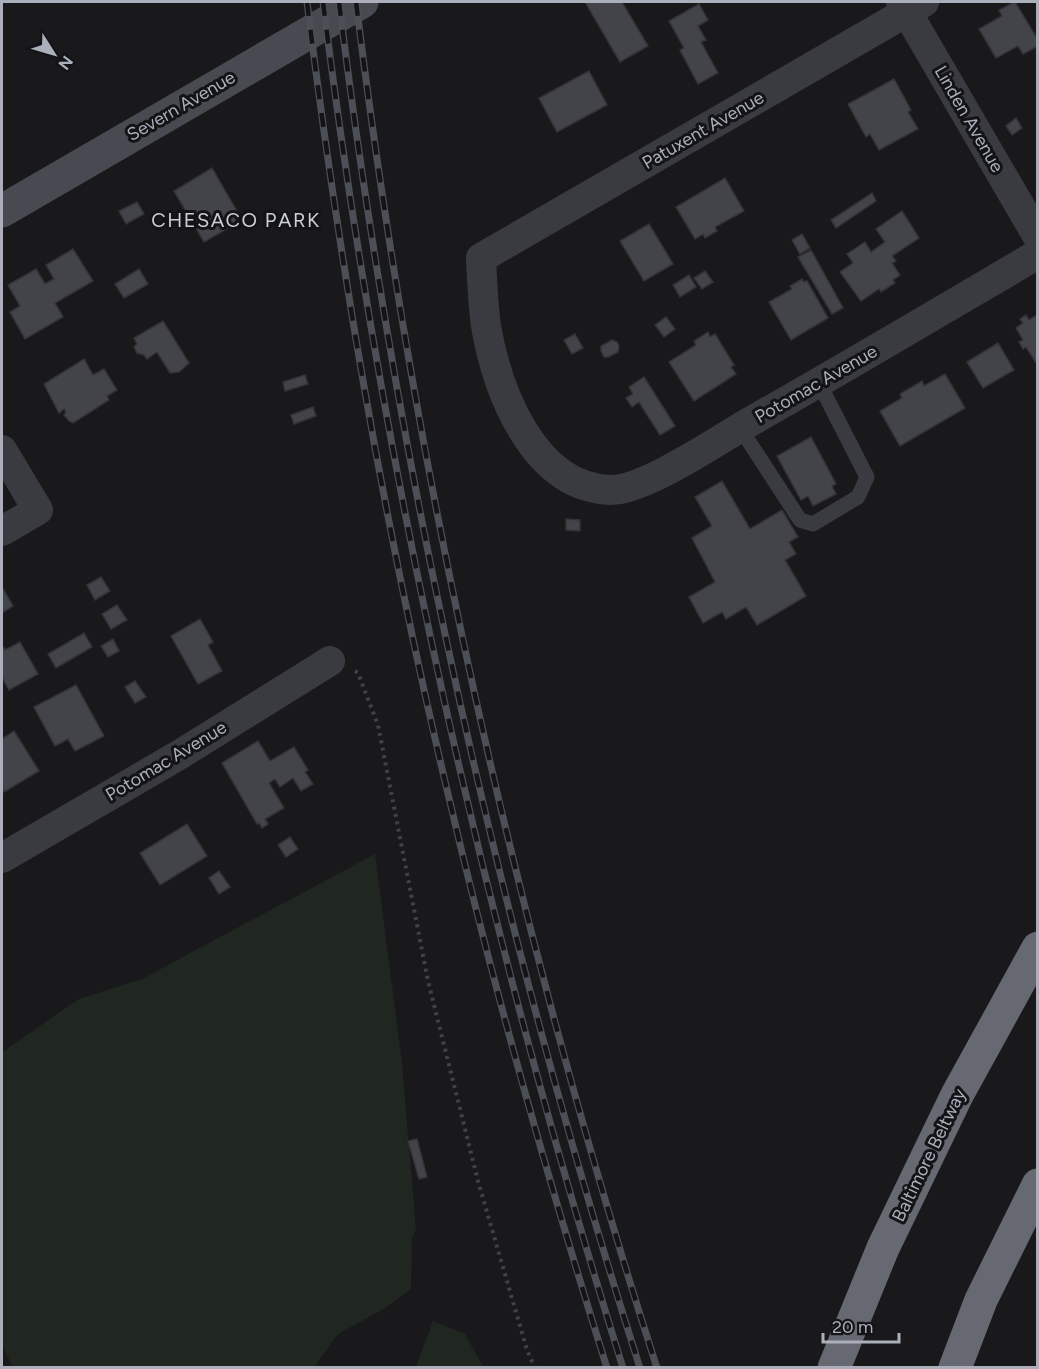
<svg xmlns="http://www.w3.org/2000/svg" width="1039" height="1369" viewBox="0 0 1039 1369" font-family="Figtree,sans-serif">
<style>
.green{fill:#1f2720}
.building{fill:#434449;stroke:#333338;stroke-width:1.5}
.lines{fill:none;stroke-linecap:round;stroke-linejoin:round}
.path{stroke:#404248;stroke-width:4;stroke-dasharray:3 4.5;stroke-linecap:butt}
.lane{stroke:#3a3b41;stroke-width:15}
.street{stroke:#3a3b41;stroke-width:30}
.secondary{stroke:#484a51;stroke-width:33}
.highway{stroke:#666872;stroke-width:33}
.rail-casing{stroke:#4d4f56;stroke-width:7}
.rail{stroke:#141417;stroke-width:4.5;stroke-dasharray:14;stroke-linecap:butt}
.labels{text-anchor:middle;stroke-width:6;stroke-linejoin:round;paint-order:stroke}
.street-label{font-size:18px;fill:#abafbc;stroke:#141417}
.neighbourhood-label{font-size:20px;letter-spacing:1.5px;fill:#cccfd8;stroke:#141417}
</style>
<rect width="100%" height="100%" fill="#19191c"/>
<g class="green">
<path d="M375 854 402 1063 416 1229 412 1237 411 1289 382 1310 338 1334 314 1367H13L2 1345V1052L79 999 142 979Z"/>
<path d="M433 1321 465 1334 483 1367H416Z"/>
</g>
<g class="building">
<path d="M585 2H622L648 46 620 62Z"/>
<path d="M1015 2 1038 40V46L1023 54 1018 46 996 58 979 29 1002 16 999 10Z"/>
<path d="M699 4 708 20 698 26 706 40 701 42 718 73 698 84 680 50 684 48 669 21Z"/>
<path d="M589 71 607 105 557 132 539 98Z"/>
<path d="M894 79 911 110 908 112 918 129 879 150 870 134 866 137 848 104Z"/>
<path d="M1016 118 1022 128 1012 135 1006 126Z"/>
<path d="M212 168 242 220 204 242 174 191Z"/>
<path d="M725 178 744 211 715 227 717 231 705 238 703 234 695 239 676 207Z"/>
<path d="M872 193 876 201 836 228 831 220Z"/>
<path d="M137 202 144 214 126 224 119 211Z"/>
<path d="M902 211 919 238 892 256 896 261 892 263 900 275 893 280 895 283 881 292 879 289 861 301 840 272 853 263 847 254 865 242 871 252 885 242 876 229Z"/>
<path d="M649 224 673 264 644 281 620 241Z"/>
<path d="M802 234 810 248 800 254 792 240Z"/>
<path d="M73 249 93 281 55 303 63 317 25 339 10 312 20 306 8 285 36 269 45 284 54 279 46 265Z"/>
<path d="M811 250 843 308 832 314 798 257Z"/>
<path d="M139 269 148 284 124 298 115 284Z"/>
<path d="M705 271 713 282 702 289 694 278Z"/>
<path d="M689 275 696 287 680 297 673 285Z"/>
<path d="M802 279 804 282 807 281 828 318 791 340 769 302 792 289 790 286Z"/>
<path d="M1026 315 1029 320 1035 316 1038 319V366L1026 347 1023 349 1019 342 1023 340 1016 328 1023 323 1020 319Z"/>
<path d="M666 317 675 329 664 337 655 325Z"/>
<path d="M163 321 189 363 179 372 170 373 157 352 147 359 144 355 137 353 134 347 137 344 134 338Z"/>
<path d="M708 332 710 337 715 334 734 365 731 367 736 374 694 401 669 362 696 345 694 341Z"/>
<path d="M575 334 583 348 572 354 564 340Z"/>
<path d="M612 340 617 342 619 346 618 352 608 357H604L601 351V346Z"/>
<path d="M998 343 1014 370 983 388 967 362Z"/>
<path d="M84 359 93 375 104 369 117 390 107 396 109 400 73 423 69 421 64 415 66 412 64 409 59 413 44 384Z"/>
<path d="M945 374 965 408 900 446 880 411 902 398 900 394 922 381 924 386Z"/>
<path d="M305 375 308 384 285 391 283 382Z"/>
<path d="M644 377 675 426 660 435 639 402 632 407 626 398 633 394 629 387Z"/>
<path d="M313 407 316 416 294 424 291 415Z"/>
<path d="M811 437 836 484 832 486 836 494 813 506 808 496 801 500 777 456Z"/>
<path d="M722 481 750 529 782 510 798 537 789 542 796 554 785 560 806 596 757 625 746 607 726 619 722 612 703 623 689 597 715 582 692 538 712 526 695 497Z"/>
<path d="M566 519 580 520V531L566 530Z"/>
<path d="M101 577 110 591 95 600 87 585Z"/>
<path d="M2 587 13 606 2 613Z"/>
<path d="M117 605 127 620 111 629 102 614Z"/>
<path d="M200 619 213 642 208 645 222 671 198 684 171 636Z"/>
<path d="M84 633 92 647 56 668 48 654Z"/>
<path d="M113 639 119 651 108 657 101 646Z"/>
<path d="M20 642 38 674 9 690 2 677V648L3 647 5 650Z"/>
<path d="M135 681 146 697 135 703 125 687Z"/>
<path d="M76 685 104 736 75 751 68 739 55 746 34 707Z"/>
<path d="M14 731 39 771 4 792 2 787V739Z"/>
<path d="M258 741 270 761 294 747 308 770 305 772 313 784 301 791 293 778 280 787 275 779 269 783 284 808 265 819 268 824 262 828 259 823 257 824 222 763Z"/>
<path d="M187 824 207 856 160 885 140 853Z"/>
<path d="M290 837 298 849 286 857 278 845Z"/>
<path d="M219 871 230 887 219 894 209 878Z"/>
<path d="M417 1139 427 1177 419 1179 408 1141Z"/>
</g>
<g class="lines">
<path class="path" d="M355 671 358 673 378 725 428 981 478 1181 527 1350 535 1368"/>
<path class="lane" d="M740 428 800 520 813 524 858 497 867 477 819 383"/>
<g class="street">
<path d="M901 2 1038 237"/>
<path d="M924 2 481 258C482 281 483 304 486 326 497 390 533 488 611 490 645 490 717 441 748 423 845 368 941 311 1038 254"/>
<path d="M2 450 38 510 2 531"/>
<path d="M2 858 179 755 330 661"/>
</g>
<path class="secondary" d="M2 211 362 2"/>
<g class="highway">
<path d="M834 1368 883 1248 957 1095 1038 948"/>
<path d="M955 1368 981 1300 1038 1185"/>
</g>
<defs>
<g id="rail">
<path d="M307 2C340 269 386 536 449 798 494 990 548 1180 607 1368"/>
<path d="M323 2C381 465 483 922 623 1368"/>
<path d="M339 2C396 465 498 923 640 1368"/>
<path d="M356 2C413 465 514 923 657 1368"/>
</g>
</defs>
<use href="#rail" class="rail-casing"/>
<use href="#rail" class="rail"/>
</g>
<g class="labels">
<g class="street-label">
<text transform="translate(181 106) rotate(-30)" y="6">Severn Avenue</text>
<text transform="translate(969 119) rotate(60)" y="6">Linden Avenue</text>
<text transform="translate(703 130) rotate(-30)" y="6">Patuxent Avenue</text>
<text transform="translate(816 384) rotate(-30)" y="6">Potomac Avenue</text>
<text transform="translate(166 761) rotate(-31)" y="6">Potomac Avenue</text>
<text transform="translate(929 1155) rotate(-64)" y="6">Baltimore Beltway</text>
</g>
<g class="neighbourhood-label">
<text x="236" y="227">CHESACO PARK</text>
</g>
</g>
<rect width="1039" height="1369" fill="none" stroke="#abafbc" stroke-width="6"/>
<g transform="translate(54 54) rotate(127)" stroke="#141417" stroke-width="4.5" paint-order="stroke">
<path d="M0-4.5L10 22L0 15L-10 22Z" fill="#abafbc"/>
<text y="-9" font-size="16" font-weight="bold" text-anchor="middle" fill="#abafbc">N</text>
</g>
<path d="M823 1333v9h76v-9" fill="none" stroke="#abafbc" stroke-width="3"/>
<text x="832" y="1333" font-size="18" fill="#abafbc" stroke="#141417" stroke-width="4.5" paint-order="stroke">20 m</text>
</svg>
